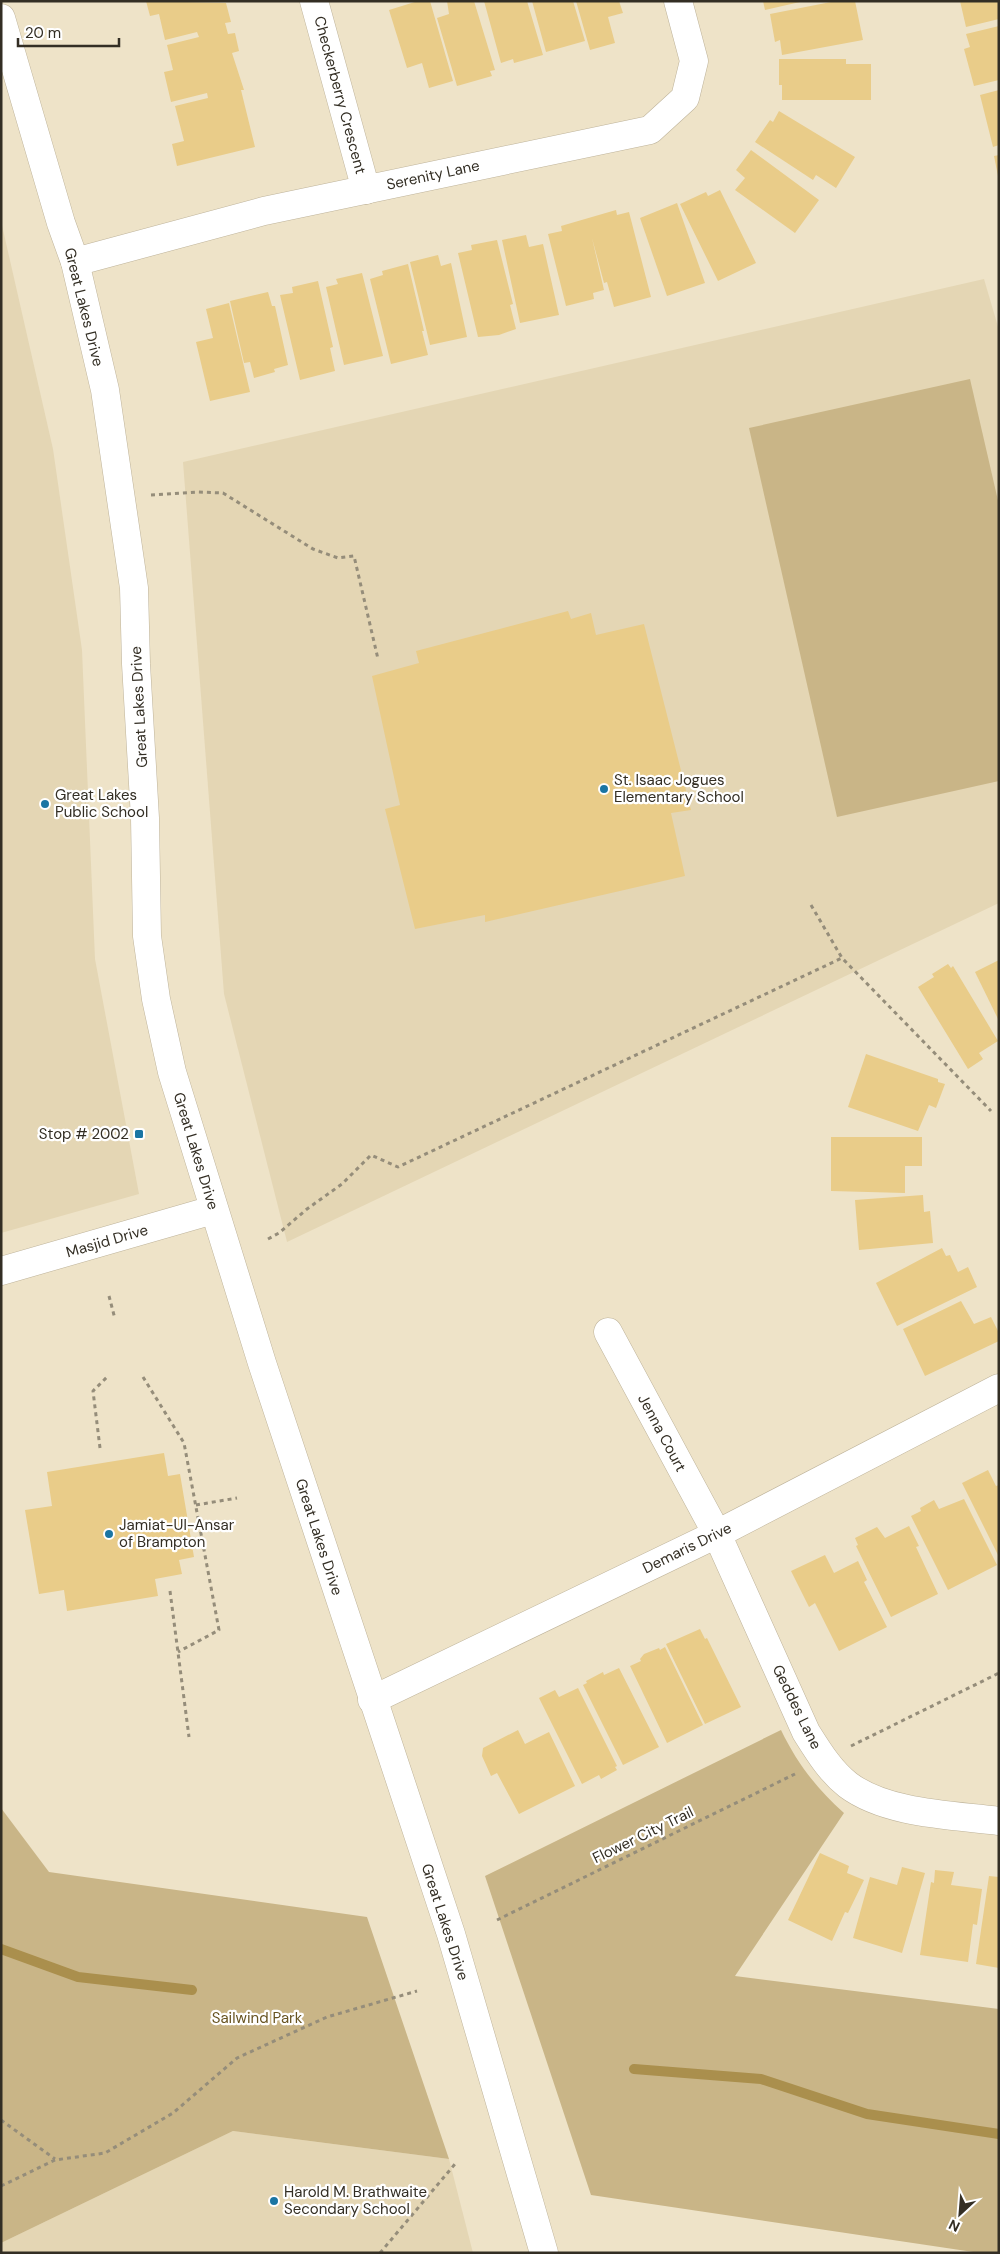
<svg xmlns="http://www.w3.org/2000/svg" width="1000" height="2254" viewBox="0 0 1000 2254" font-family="'DM Sans',sans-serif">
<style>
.built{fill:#e4d6b4}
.green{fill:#c9b587}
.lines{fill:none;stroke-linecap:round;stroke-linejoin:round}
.stream{stroke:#aa8f4d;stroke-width:10}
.building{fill:#e9cc89}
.minor-casing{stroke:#beb39a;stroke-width:29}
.path{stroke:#958d7a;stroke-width:3;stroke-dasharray:4 4;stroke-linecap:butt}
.minor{stroke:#fff;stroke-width:28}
.poi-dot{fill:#1a75a3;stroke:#fff;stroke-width:2}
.labels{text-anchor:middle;stroke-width:4.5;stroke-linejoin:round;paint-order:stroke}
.street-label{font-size:15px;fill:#332e24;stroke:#fff}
.poi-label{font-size:15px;fill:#332e24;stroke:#fff;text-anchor:start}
.park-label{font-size:15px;fill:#675320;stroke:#fff}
</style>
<rect width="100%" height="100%" fill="#eee3c8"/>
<g class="built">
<path d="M1 221 53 449 82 650 95 959 139 1194 1 1233Z"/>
<path d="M984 279 999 330V903L287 1242 224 994 183 462Z"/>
<path d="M233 2131 449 2159 473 2253H1V2243Z"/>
</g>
<g class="green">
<path d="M970 379 999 505V781L837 817 749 428Z"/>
<path d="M781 1730C797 1763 816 1788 844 1813L735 1976 999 2009V2253H980L591 2195 485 1876Z"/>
<path d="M1 1808 49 1872 367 1917 449 2159 233 2131 1 2243Z"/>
</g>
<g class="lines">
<g class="stream">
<path d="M1 1949 78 1977 192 1990"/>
<path d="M634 2069 761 2079 867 2114 999 2134"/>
</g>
</g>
<g class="building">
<path d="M146 1 226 3 231 22 225 23 228 34 235 33 239 51 232 53 244 90H241L255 147 177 166 172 144 184 141 175 106 208 98 207 93 171 102 164 72 173 70 167 45 199 37 197 32 165 40 159 14 150 16Z"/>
<path d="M418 1H430L453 81 429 88 422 63 407 68 389 10Z"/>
<path d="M447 1H474L495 70 490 71 492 76 457 86 437 18 449 14Z"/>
<path d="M484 1H527L543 55 514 63 513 59 501 63Z"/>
<path d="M532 1H573L585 41 546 52Z"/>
<path d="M576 1H619L623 13 608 17 615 43 590 50Z"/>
<path d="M763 1H800V2L765 10Z"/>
<path d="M836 1H855L863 40 782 55 780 40 775 42 770 14Z"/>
<path d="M960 1H999V19L966 27Z"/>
<path d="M999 26V80L974 86 964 49 970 47 966 34Z"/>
<path d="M779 59H846V64H871V100H782V85H779Z"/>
<path d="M999 90V145L993 147 980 95Z"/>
<path d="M779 111 855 157 836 188 816 175 813 180 755 142 770 120 773 122Z"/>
<path d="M751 150 819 200 795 233 735 190 745 178 736 170Z"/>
<path d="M999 155V175L998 176 994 156Z"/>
<path d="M720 190 756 263 718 281 680 204 706 192 708 196Z"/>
<path d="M677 203 705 283 667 296 640 218Z"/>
<path d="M616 210 617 215 629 212 651 297 614 307 607 282 604 283 592 238 604 290 593 293 594 299 566 306 548 234 562 231 561 226Z"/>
<path d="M526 235 529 247 543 244 559 315 520 323 502 240Z"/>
<path d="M497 240 513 304 510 305 516 329 499 335 478 337 458 253 472 250 471 245Z"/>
<path d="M438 255 441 266 451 263 467 337 430 345 410 262Z"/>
<path d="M408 264 424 331H422L428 355 391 364 370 279 383 275 382 271Z"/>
<path d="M362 273 383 356 344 365 326 287 338 284 336 279Z"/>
<path d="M318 281 333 347 330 348 335 371 300 380 280 295 293 293 292 287Z"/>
<path d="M268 292 272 306H275L288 365 274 369 275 372 254 378 250 362 244 363 230 301Z"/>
<path d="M229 303 250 392 210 401 196 342 213 338 206 309Z"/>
<path d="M568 611 571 619 591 613 596 635 644 624 691 810 671 813 685 876 485 922V915L415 929 385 809 400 805 372 676 419 663 416 651Z"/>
<path d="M999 960V1021L975 972Z"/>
<path d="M948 964 951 968 953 966 998 1041 979 1053 983 1059 968 1069 918 987 934 977 932 974Z"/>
<path d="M866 1054 938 1079V1082L945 1084 936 1108 929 1105 918 1131 848 1107Z"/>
<path d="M831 1137H922V1166H905V1193L831 1191Z"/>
<path d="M923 1195 924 1212 930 1211 933 1243 859 1250 855 1200Z"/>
<path d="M942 1248 946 1256 950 1255 958 1272 968 1267 977 1287 897 1326 876 1283Z"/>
<path d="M961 1301 974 1324 991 1317 999 1333V1341L925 1376 903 1329Z"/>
<path d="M164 1453 168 1476 180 1474 194 1557 179 1560 182 1574 155 1579 158 1596 67 1611 64 1590 39 1594 25 1510 52 1506 47 1472Z"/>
<path d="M988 1470 996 1486 999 1485V1557L962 1483Z"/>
<path d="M964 1499 997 1565 948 1590 911 1516 921 1511 920 1508 934 1500 939 1509Z"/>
<path d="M909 1526 919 1546 916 1547 938 1594 891 1617 856 1546 858 1545 855 1538 877 1527 885 1538Z"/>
<path d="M825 1555 834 1573 858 1561 867 1580 864 1582 887 1627 839 1651 815 1603 809 1607 791 1571Z"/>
<path d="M700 1629 705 1639 707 1638 741 1707 705 1724 666 1644Z"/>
<path d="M665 1647 703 1725 667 1743 630 1666 641 1661 640 1659 644 1654 659 1648 660 1650Z"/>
<path d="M619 1668 659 1747 623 1765 583 1685 587 1683 586 1681 603 1672 604 1675Z"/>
<path d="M578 1688 617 1766 615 1767 617 1770 601 1779 599 1775 582 1784 539 1698 555 1690 559 1697Z"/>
<path d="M518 1730 525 1744 549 1732 575 1786 519 1814 497 1773 491 1776 482 1756 483 1748Z"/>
<path d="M820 1853 849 1866 847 1873 864 1880 848 1913 845 1912 832 1941 788 1920Z"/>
<path d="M902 1867 925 1873 902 1953 853 1938 870 1877 897 1885Z"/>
<path d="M935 1870 954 1872 951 1885 982 1889 977 1925 973 1924 968 1962 920 1955 931 1882 934 1883Z"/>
<path d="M989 1876 999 1877V1968L976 1964Z"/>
</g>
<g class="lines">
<defs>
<g id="minor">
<path d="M314 1 366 190"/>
<path d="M1 18 61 223 75 262 105 390 134 588 136 664 145 818 147 936 156 999 172 1072 262 1363 451 1934 544 2253"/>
<path d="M75 262 264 211 650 130 685 98 694 61 678 1"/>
<path d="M1 1271 213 1210"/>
<path d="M608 1332 717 1534 806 1732C818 1751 830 1771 848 1785 887 1814 952 1815 999 1821"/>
<path d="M372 1700 717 1534 999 1388"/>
</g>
</defs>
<use href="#minor" class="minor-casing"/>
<g class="path">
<path d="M151 495 198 492 223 493 313 549 338 558 354 556 378 659"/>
<path d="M811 905 842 958 991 1111"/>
<path d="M268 1239 279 1233 307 1209 342 1184 371 1155 398 1167 842 958"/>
<path d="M109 1296 115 1319"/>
<path d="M143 1377 184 1443 219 1630 178 1652"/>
<path d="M100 1448 93 1391 108 1376"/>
<path d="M196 1505 237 1498"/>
<path d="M170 1591 189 1737"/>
<path d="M851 1746 999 1673"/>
<path d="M497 1920 795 1774"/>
<path d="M1 2120 55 2159"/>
<path d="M1 2186 55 2160 105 2153 173 2113 237 2058 327 2017 417 1991"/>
<path d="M380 2253 455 2164"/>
</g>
<use href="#minor" class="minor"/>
</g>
<g class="poi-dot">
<circle cx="604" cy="789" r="5"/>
<circle cx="45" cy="804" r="5"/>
<rect x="134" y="1129" width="10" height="10" rx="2.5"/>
<circle cx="109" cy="1534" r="5"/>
<circle cx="274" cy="2201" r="5"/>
</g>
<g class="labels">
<g class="street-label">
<text transform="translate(340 95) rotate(75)" y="5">Checkerberry Crescent</text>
<text transform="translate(433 175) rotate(-12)" y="5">Serenity Lane</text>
<text transform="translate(84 307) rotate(76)" y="5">Great Lakes Drive</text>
<text transform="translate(139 707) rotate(-93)" y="5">Great Lakes Drive</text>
<text transform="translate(196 1151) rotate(73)" y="5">Great Lakes Drive</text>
<text transform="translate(107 1241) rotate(-16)" y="5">Masjid Drive</text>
<text transform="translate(662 1433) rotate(62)" y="5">Jenna Court</text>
<text transform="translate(319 1537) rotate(72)" y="5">Great Lakes Drive</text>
<text transform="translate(687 1548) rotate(-26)" y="5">Demaris Drive</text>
<text transform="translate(797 1707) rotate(64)" y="5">Geddes Lane</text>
<text transform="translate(643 1835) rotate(-26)" y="5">Flower City Trail</text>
<text transform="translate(445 1922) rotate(72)" y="5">Great Lakes Drive</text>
</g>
<g class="poi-label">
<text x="614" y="785">St. Isaac Jogues<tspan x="614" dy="17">Elementary School</tspan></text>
<text x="55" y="800">Great Lakes<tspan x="55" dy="17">Public School</tspan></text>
<text x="129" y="1139" text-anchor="end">Stop # 2002</text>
<text x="119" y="1530">Jamiat-Ul-Ansar<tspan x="119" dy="17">of Brampton</tspan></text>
<text x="284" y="2197">Harold M. Brathwaite<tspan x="284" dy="17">Secondary School</tspan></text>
</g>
<g class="park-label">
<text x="257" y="2023">Sailwind Park</text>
</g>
</g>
<rect width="1000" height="2254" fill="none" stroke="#332e24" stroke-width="5"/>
<g transform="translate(960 2214) rotate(206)" stroke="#ffffff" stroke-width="4" paint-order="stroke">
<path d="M0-4L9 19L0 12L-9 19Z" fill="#332e24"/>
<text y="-8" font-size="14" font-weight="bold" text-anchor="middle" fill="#332e24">N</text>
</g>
<path d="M18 38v8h101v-8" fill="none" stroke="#332e24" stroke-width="2.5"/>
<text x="25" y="38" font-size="15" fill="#332e24" stroke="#ffffff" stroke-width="4" paint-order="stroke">20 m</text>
</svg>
